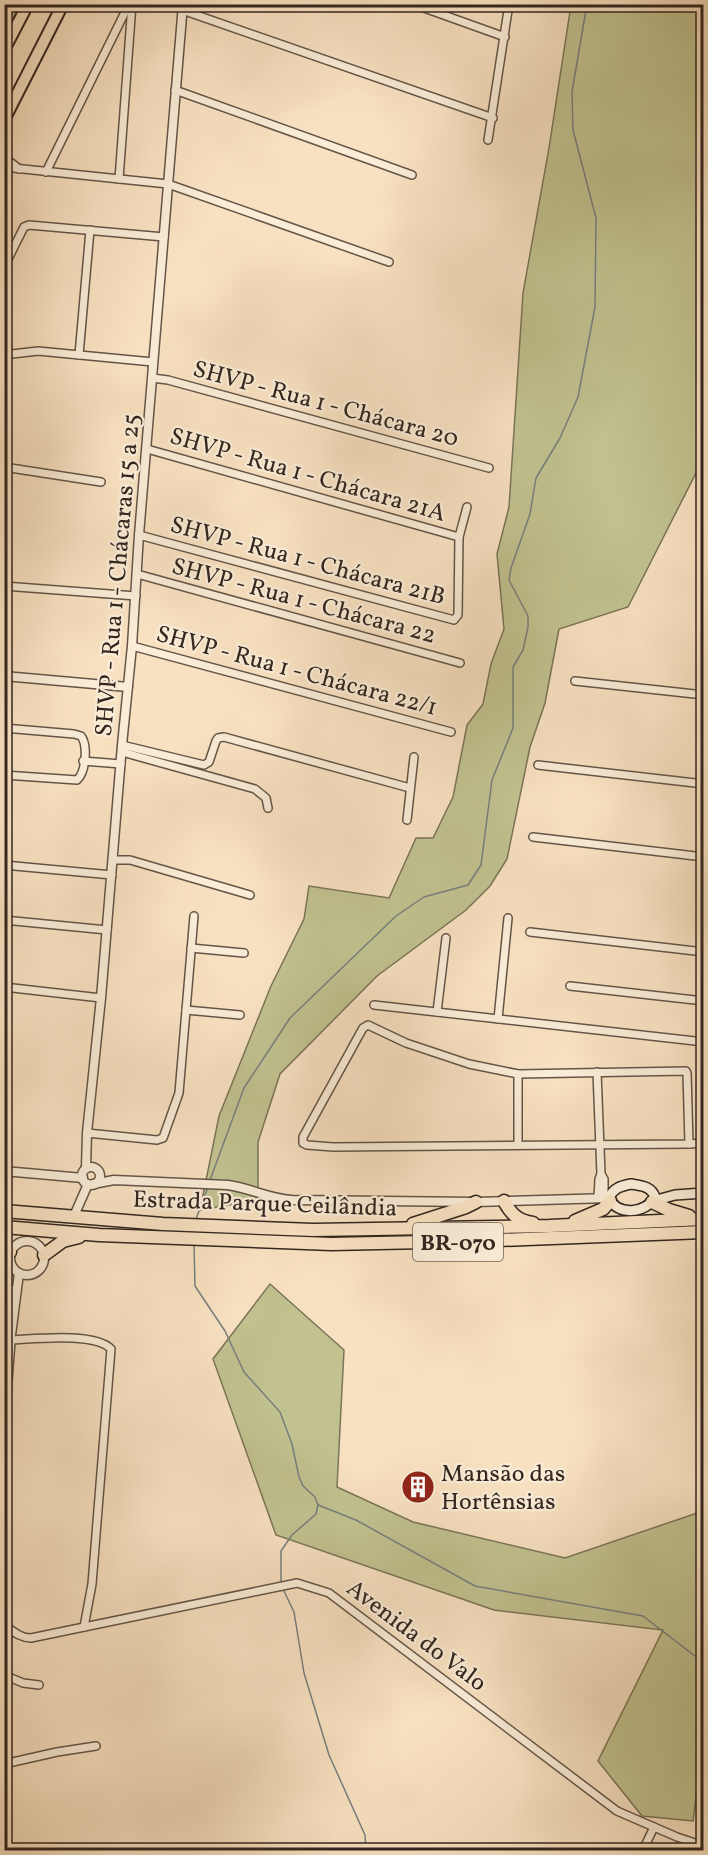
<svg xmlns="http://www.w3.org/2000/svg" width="708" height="1855" viewBox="0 0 708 1855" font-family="Vollkorn,serif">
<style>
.green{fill:#c1c290;stroke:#7a7458;stroke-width:1.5}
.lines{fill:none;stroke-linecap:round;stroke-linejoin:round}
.stream{stroke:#767f7f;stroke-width:1.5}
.minor-casing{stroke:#645548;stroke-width:10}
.tertiary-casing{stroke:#645548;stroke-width:11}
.secondary-casing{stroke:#32261f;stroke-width:12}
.primary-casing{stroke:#32261f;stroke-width:14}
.motorway-casing{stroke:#32261f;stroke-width:15}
.minor{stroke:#faecd7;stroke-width:7}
.tertiary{stroke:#faecd7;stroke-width:8}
.secondary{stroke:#faecd7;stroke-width:9}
.primary{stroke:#f8e1c1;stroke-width:10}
.motorway{stroke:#f8e1c1;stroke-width:12}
.labels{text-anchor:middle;stroke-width:4.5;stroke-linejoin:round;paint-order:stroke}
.shield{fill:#faecd7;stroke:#6e6156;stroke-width:1.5}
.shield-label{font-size:22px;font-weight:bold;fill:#32261f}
.street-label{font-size:24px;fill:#32261f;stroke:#faecd7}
.poi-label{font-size:24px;fill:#32261f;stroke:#faecd7;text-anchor:start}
</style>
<rect width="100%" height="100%" fill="#f8e1c1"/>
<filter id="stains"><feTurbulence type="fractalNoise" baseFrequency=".00333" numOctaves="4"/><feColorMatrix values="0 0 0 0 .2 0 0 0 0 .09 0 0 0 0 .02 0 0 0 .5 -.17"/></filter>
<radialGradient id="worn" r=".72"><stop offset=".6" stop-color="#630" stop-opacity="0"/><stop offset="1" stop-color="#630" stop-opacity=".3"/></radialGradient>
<g class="green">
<path d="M5 4 20 5 5 34 4 5Z"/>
<path d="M571 5H703L704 441 699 467 628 607 559 629 545 703 530 747 507 859 490 886 466 910 377 976 280 1074 258 1142V1200L200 1210 219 1116 271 986 304 919 309 886 389 898 416 838H433L453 797 467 725 483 704 491 664 504 629 497 554 509 507 523 293 549 148Z"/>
<path d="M270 1284 344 1350 337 1487 413 1522 565 1558 703 1511 704 1736 693 1821 642 1816 598 1761 663 1630 494 1610 276 1535 213 1359Z"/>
</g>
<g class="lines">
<g class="stream">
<path d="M210 1180 244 1088 290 1018 396 916 424 897 468 885 481 865 492 780 513 728V667L523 650 528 627V616L509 580 511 568 530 514 536 478 560 438 578 397 595 307 596 218 573 130 572 92 587 4"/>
<path d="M196 1219 208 1187"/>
<path d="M194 1245 195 1286 225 1331 244 1372 280 1412 292 1444 299 1477 303 1486 315 1497 318 1505 316 1514 292 1535 281 1551V1584"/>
<path d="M318 1505 356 1520 475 1586 643 1616 704 1663"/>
<path d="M283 1589 294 1612 304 1673 329 1755 365 1835 366 1850"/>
</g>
<defs>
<g id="minor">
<path d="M413 4 505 37"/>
<path d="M182 10 493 118"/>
<path d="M175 90 412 175"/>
<path d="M488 140 509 4"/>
<path d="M4 157 19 169"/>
<path d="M4 167 168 184 389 262"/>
<path d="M46 172 129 4"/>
<path d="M119 179 132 4"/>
<path d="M4 267 24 227 29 225 164 237"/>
<path d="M4 351 12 354 38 351 153 362"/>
<path d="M79 355 90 230"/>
<path d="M152 378 168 380 489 468"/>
<path d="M147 449 459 537"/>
<path d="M4 467 101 482"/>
<path d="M139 535 454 620 458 615 459 537 467 507"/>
<path d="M137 574 460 663"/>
<path d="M4 586 136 596"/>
<path d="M132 646 451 732"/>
<path d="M575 681 704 695"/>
<path d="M4 728 74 734 81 736C88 745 86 772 77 780L4 775"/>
<path d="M122 745 204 765 209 762 216 741 218 738 224 737 410 788"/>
<path d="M122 752 255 789 266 798 268 808"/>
<path d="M83 761 121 764"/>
<path d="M538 765 704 784"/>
<path d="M407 820 414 757"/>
<path d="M533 837 704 857"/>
<path d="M113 860H130L250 895"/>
<path d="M4 865 112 875"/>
<path d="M4 920 107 930"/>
<path d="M530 932 704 952"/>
<path d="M191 948 244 953"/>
<path d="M570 986 704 1001"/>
<path d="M4 987 101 998"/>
<path d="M374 1005 704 1042"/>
<path d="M186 1010 240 1015"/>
<path d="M437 1012 446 938"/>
<path d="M498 1019 508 918"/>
<path d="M368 1025 406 1043 469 1064 518 1074 686 1071 687 1073 689 1144 333 1147 307 1145 303 1143V1137L363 1028Z"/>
<path d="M597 1072 601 1174 599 1179 598 1198"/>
<path d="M87 1133 157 1140 163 1138 179 1093 194 916"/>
<path d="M689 1144 704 1143"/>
<path d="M518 1145V1074"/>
<path d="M601 1174 604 1179V1198"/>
<path d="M4 1289 15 1290"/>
<path d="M11 1340C34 1339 95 1332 111 1349L92 1584 84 1627"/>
<path d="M4 1625C13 1631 20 1638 31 1638L297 1583 329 1593 617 1811 677 1837 704 1846"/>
<path d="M4 1675 23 1683 39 1685"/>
<path d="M4 1764 57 1752 96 1746"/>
<path d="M643 1850 654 1827"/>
</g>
<g id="tertiary">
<path d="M4 676 128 687"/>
<circle cx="91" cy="1176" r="9"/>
<path d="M86 1168 87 1133 101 998 122 745 132 646 139 535 183 4"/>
<path d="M4 1171 83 1178"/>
<path d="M93 1184 114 1180 228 1185C250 1188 270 1199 292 1200L476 1202 609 1198"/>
<path d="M74 1216 88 1184"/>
<circle cx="27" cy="1258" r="17"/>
<path d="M4 1426 11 1335 19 1273"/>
</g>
<g id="secondary">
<path d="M631 1184C642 1186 651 1186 655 1197 646 1214 617 1216 609 1198 613 1188 621 1186 631 1184Z"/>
<path d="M653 1201 675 1195 704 1193"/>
</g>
<g id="primary">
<path d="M4 50 28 4"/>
<path d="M4 120 63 4"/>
</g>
<g id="motorway">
<path d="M504 1201C511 1214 518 1221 533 1223"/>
<path d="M652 1202 669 1210 689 1216"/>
<path d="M4 1211 163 1224 313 1230 549 1226 704 1219"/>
<path d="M575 1221 603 1209 610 1201"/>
<path d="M413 1224 466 1207 476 1202"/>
<path d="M4 1227 99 1235 331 1244 473 1241 704 1232"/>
<path d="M4 1245 10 1252"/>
<path d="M44 1255 63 1241 79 1237"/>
</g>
</defs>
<use href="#minor" class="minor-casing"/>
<use href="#tertiary" class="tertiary-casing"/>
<use href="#secondary" class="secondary-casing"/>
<use href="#primary" class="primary-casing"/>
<use href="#motorway" class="motorway-casing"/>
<use href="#minor" class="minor"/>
<use href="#tertiary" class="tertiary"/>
<use href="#secondary" class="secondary"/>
<use href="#primary" class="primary"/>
<use href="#motorway" class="motorway"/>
</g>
<defs>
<symbol id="building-disc" viewBox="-11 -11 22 22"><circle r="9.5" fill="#8f2418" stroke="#faecd7"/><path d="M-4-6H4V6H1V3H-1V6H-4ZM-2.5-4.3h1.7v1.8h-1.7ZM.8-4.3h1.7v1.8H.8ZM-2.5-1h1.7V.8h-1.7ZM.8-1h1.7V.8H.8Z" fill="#fff"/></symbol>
</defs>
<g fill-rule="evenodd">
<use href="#building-disc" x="399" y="1468" width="38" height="38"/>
</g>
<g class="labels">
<rect class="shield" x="413" y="1223" width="90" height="38" rx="4.5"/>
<g class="shield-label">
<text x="458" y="1250">BR-070</text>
</g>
<g class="street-label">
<text transform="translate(326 403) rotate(15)" y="8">SHVP - Rua 1 - Chácara 20</text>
<text transform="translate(308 474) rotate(16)" y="8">SHVP - Rua 1 - Chácara 21A</text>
<text transform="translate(308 560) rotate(15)" y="8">SHVP - Rua 1 - Chácara 21B</text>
<text transform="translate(117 575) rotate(-85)" y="8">SHVP - Rua 1 - Chácaras 15 a 25</text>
<text transform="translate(304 600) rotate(15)" y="8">SHVP - Rua 1 - Chácara 22</text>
<text transform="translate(297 670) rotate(15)" y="8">SHVP - Rua 1 - Chácara 22/1</text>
<text transform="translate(265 1203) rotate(2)" y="8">Estrada Parque Ceilândia</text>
<text transform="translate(417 1635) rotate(37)" y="8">Avenida do Valo</text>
</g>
<g class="poi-label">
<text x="441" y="1481">Mansão das<tspan x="441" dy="28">Hortênsias</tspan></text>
</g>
</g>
<rect width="708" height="1855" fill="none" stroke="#f8e1c1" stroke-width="24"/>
<rect x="6" y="6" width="696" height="1843" fill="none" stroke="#32261f" stroke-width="3"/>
<rect x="12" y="12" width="684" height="1831" fill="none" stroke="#32261f" stroke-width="1.5"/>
<rect width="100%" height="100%" filter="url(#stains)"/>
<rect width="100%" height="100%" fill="url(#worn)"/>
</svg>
